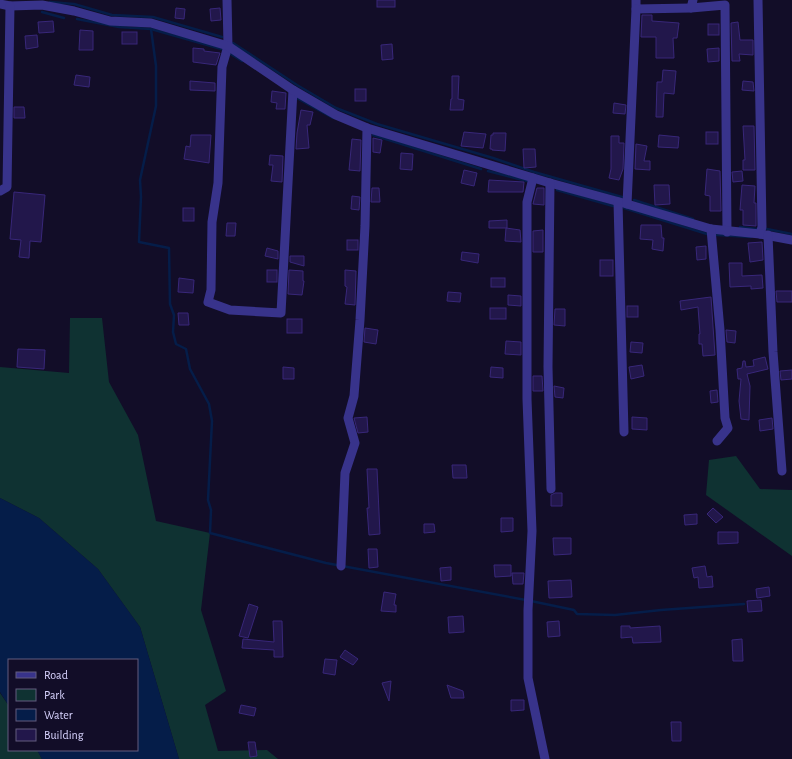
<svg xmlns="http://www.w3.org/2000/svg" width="792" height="759" viewBox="0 0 792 759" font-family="'Alegreya Sans',sans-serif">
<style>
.green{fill:#0f3232}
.water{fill:#051d49}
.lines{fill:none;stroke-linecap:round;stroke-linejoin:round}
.stream{stroke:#051d49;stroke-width:2.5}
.building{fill:#22174b;stroke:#382779}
.minor{stroke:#38338b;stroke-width:9}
</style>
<rect width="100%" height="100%" fill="#120d28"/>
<g class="green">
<path d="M70 318H102L109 382 138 435 156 521 210 533 201 610 226 691 205 705 218 751 267 750 278 759H179L140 627 98 569 39 518 0 498V367L69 373Z"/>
<path d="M736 456 760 489 792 490V556L706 495 709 460Z"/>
<path d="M0 693 9 706V750H37L42 759H0Z"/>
</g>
<path class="water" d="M0 498 39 518 98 569 140 627 179 759H42L37 750H137V660H9V706L0 692Z"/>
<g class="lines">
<g class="stream">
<path d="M50 2 74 4 112 15 153 17 222 37"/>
<path d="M42 12 64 18"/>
<path d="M77 19 119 27 151 29 225 50"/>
<path d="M151 29 156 66V106L140 180 141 197 139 242 169 248 170 304 174 315 173 332 176 344 186 349 190 369 209 404 212 421 208 500 211 510 210 533 326 563 526 600"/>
<path d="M233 43 297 85 336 108 377 124 493 158 534 172 622 197"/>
<path d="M229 53 242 61"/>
<path d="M295 97 333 118"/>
<path d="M373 135 481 169"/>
<path d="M488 171 527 181"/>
<path d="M557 190 613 206"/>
<path d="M634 200 693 219"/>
<path d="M624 208 707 234"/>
<path d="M740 227 757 229"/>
<path d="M767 229 792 234"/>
<path d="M717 235 751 237"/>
<path d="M531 601 574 610 577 614 615 615 661 610 744 604"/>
</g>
</g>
<g class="building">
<rect x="377" y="0" width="18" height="7"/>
<path d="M176 8 185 9 184 19 175 18Z"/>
<path d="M220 8 221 20 211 21 210 9Z"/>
<path d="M642 15H652V21L679 23 677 38H673L674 58H656V37H641Z"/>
<path d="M53 21 54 32 39 33 38 22Z"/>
<path d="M738 22 740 40H753V55L739 54 740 61H732L731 23Z"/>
<rect x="708" y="24" width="11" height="11"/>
<path d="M80 30 93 31V50H79Z"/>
<rect x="122" y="32" width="15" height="12"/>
<path d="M37 35 38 47 26 49 25 36Z"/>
<path d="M392 44 393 59 382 60 381 45Z"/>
<path d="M193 48 204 49V51L220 53 216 65 193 62Z"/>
<path d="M719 48V61L708 62 707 49Z"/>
<path d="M663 70 676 71 674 94 664 93 663 117H656L657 82H662Z"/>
<path d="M76 75 90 77 89 87 74 85Z"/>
<path d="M452 76H459L458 99 464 100 463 110H450L451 99H452Z"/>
<path d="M190 81 215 83V91L190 90Z"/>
<path d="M743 81 753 82 754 91 742 90Z"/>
<rect x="355" y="89" width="11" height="12"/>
<path d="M272 91 286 93 285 109H276L277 103 271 102Z"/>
<path d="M614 103 626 105 625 114 613 113Z"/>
<path d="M14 107H24L25 118H14Z"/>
<path d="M301 110 313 112 310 125H307L309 148 296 149 297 133Z"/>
<path d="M743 126H754L755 170H743V160H745Z"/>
<path d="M464 132 486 134 483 148 461 146Z"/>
<rect x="706" y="132" width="12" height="12"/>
<path d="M493 133H506L505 151 492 150V149H490L491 135H493Z"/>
<path d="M191 135H211L209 163 184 159 186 146 190 147Z"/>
<path d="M659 135 679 137 678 148 658 147Z"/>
<path d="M611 136H619V143H624L623 169 619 180 609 178 611 169Z"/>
<path d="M373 138 382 140 380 153 373 152Z"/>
<path d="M352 139 361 140 360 171 349 170Z"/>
<path d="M636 144 647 146 644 161H650V170L635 169Z"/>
<path d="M523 149H535L536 167 524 168Z"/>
<path d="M401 153 413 154 412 170 400 169Z"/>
<path d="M270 155 283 156 282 182 271 181 273 165H269Z"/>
<path d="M707 169 720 171 721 211H710V196L705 195Z"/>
<path d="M464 170 477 173 474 186 461 183Z"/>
<path d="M742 171 743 181 733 182 732 172Z"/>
<path d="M489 180 524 182 523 192H488Z"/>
<path d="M654 185H669L670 204 655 205Z"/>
<path d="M742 185 755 186 754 203H756V226L743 225V210H740Z"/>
<path d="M372 188H379L380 202H371Z"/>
<path d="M537 188H544V205L533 204Z"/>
<path d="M14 192 45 195 41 242 30 241 29 258 19 257 21 240 10 239Z"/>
<path d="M352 196 360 197 359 210 351 209Z"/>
<rect x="183" y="208" width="11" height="13"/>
<path d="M507 220V228H489V221Z"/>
<path d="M227 223H236L235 236H226Z"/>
<path d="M641 225H661L662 238H664L663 251 652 249 653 240 640 239Z"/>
<path d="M506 228 520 230 521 242 505 241Z"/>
<path d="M543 230V252H533V231Z"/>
<rect x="347" y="240" width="11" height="10"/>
<path d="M762 242 763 260 750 262 748 243Z"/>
<path d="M706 246V259L697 260 696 247Z"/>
<path d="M267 248 278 251V259L265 256Z"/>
<path d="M462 252 479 254 478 263 461 260Z"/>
<path d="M290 256H304V266L290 262Z"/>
<rect x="600" y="260" width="13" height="16"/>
<path d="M729 263H742V276L762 275 763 288 751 289V286L730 287Z"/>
<rect x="267" y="270" width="10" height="12"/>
<path d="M289 270 303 271V281H304L302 295 288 294Z"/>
<path d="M345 270 356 271 355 305 345 304 347 287 345 286Z"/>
<path d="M179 278 194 280 193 293 178 292Z"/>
<rect x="491" y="278" width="14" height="9"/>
<path d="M776 291H792V302H777Z"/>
<path d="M448 292 461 293 460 302 447 301Z"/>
<path d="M508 295 521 296V306L508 305Z"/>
<path d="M711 297 715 355 703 356 702 344H699V334H700L698 307 681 310 680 301Z"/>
<rect x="627" y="306" width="11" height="11"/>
<rect x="490" y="308" width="16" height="11"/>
<path d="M555 309H565V326L554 325Z"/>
<path d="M178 313H188L189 325H179Z"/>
<rect x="287" y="319" width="15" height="14"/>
<path d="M365 328 378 330 376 344 364 342Z"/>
<path d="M726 330 736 331 735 343 727 342Z"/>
<path d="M506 341 521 342V355L505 354Z"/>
<path d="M631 342 643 343 642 353 630 352Z"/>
<path d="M18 349 45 350 44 369 17 367Z"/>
<path d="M765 357 768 369 747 374 750 386 749 420 741 419 739 401 741 379H738L737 369 742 368 743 361H745L746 367 754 366 753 360Z"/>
<path d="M642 365 644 376 631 379 629 367Z"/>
<path d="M283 367 294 368V379H283Z"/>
<path d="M491 367 503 368V378L490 377Z"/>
<path d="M792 370V379L781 380 780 371Z"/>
<path d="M533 376H542L543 391H533Z"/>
<path d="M554 386 564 388 563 398 555 397Z"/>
<path d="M717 390 718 402 711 403 710 391Z"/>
<path d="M367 417 368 432 358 433 354 418Z"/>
<path d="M632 417 647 418V430L632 429Z"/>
<path d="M772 418 773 429 760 431 759 420Z"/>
<path d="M452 465H466L467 478H453Z"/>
<path d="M367 469H377L380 534 369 535 367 508H369Z"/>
<path d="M555 493H562V506H551V495Z"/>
<path d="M713 508 723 517 716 523 707 514Z"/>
<path d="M697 514V524L685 525 684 515Z"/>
<path d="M501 518H513V531L501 532Z"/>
<path d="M424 524H434L435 532 424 533Z"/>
<path d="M718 532H738V543L718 544Z"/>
<path d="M553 538H571V554L554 555Z"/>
<path d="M368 549H377L378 567 369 568Z"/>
<path d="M494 565H511V576L495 577Z"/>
<path d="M705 566 707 577 712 576 713 587 699 588 698 577 694 578 692 568Z"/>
<path d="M451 567V580L441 581 440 568Z"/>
<path d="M512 573H524L523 584H513Z"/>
<path d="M571 580 572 597 549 598 548 581Z"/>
<path d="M769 587 770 596 757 598 756 589Z"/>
<path d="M384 592 396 594 394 605H396V612L381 611Z"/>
<path d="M761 600 762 611 748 612 747 601Z"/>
<path d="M249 604 258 607 248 638 239 636Z"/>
<path d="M463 616 464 632 449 633 448 617Z"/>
<path d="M273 621H282L283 657H274V650L242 648 243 639 274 642Z"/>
<path d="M559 621 560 636 548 637 547 622Z"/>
<path d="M621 626H630V628L660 626 661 642 633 643 632 637 621 638Z"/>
<path d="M742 639 743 661H733L732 640Z"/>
<path d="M345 650 358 659 353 665 340 657Z"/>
<path d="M325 659 337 660 335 675 323 673Z"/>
<path d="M391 681 389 701 382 683Z"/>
<path d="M447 685 463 691 464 698H451Z"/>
<path d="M511 700H524V710L511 711Z"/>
<path d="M241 705 256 708 254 716 239 713Z"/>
<path d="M671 722H681V741H672Z"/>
<path d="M248 742H255L257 756 250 757Z"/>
</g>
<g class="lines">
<g class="minor">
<path d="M227 0 228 46 222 67 218 183 212 222 211 290 208 302 230 310 281 313 293 90"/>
<path d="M636 0V9L691 8"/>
<path d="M693 0 691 8 725 5 727 232"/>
<path d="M758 0 762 227 760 234"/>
<path d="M0 4 10 6 42 5 74 11 110 21 151 23 228 46 293 90 336 115 367 128 550 183 627 204 711 229 760 234 792 240"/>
<path d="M533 178 527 202V399L532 531 528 610V678L545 759"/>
<path d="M550 183 548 367 551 489"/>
<path d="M0 191 7 187 10 6"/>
<path d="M618 202 624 432"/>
<path d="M627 204 636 9"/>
<path d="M711 229 720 330 725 418 728 428 717 441"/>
<path d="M768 235 773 352 782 471"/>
<path d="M341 566 345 473 355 443 348 418 354 396 360 320 365 226 367 128"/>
</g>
</g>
<rect x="8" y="659" width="130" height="92" fill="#120d28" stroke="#625d7e"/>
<rect x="16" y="672" width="20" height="6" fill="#38338b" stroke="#625d7e"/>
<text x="44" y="679" font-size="12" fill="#d9d4ff">Road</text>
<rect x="16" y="689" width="20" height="12" fill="#0f3232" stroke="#625d7e"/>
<text x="44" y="699" font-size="12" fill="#d9d4ff">Park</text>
<rect x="16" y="709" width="20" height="12" fill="#051d49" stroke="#625d7e"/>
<text x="44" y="719" font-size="12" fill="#d9d4ff">Water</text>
<rect x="16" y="729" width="20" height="12" fill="#22174b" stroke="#625d7e"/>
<text x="44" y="739" font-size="12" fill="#d9d4ff">Building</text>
</svg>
